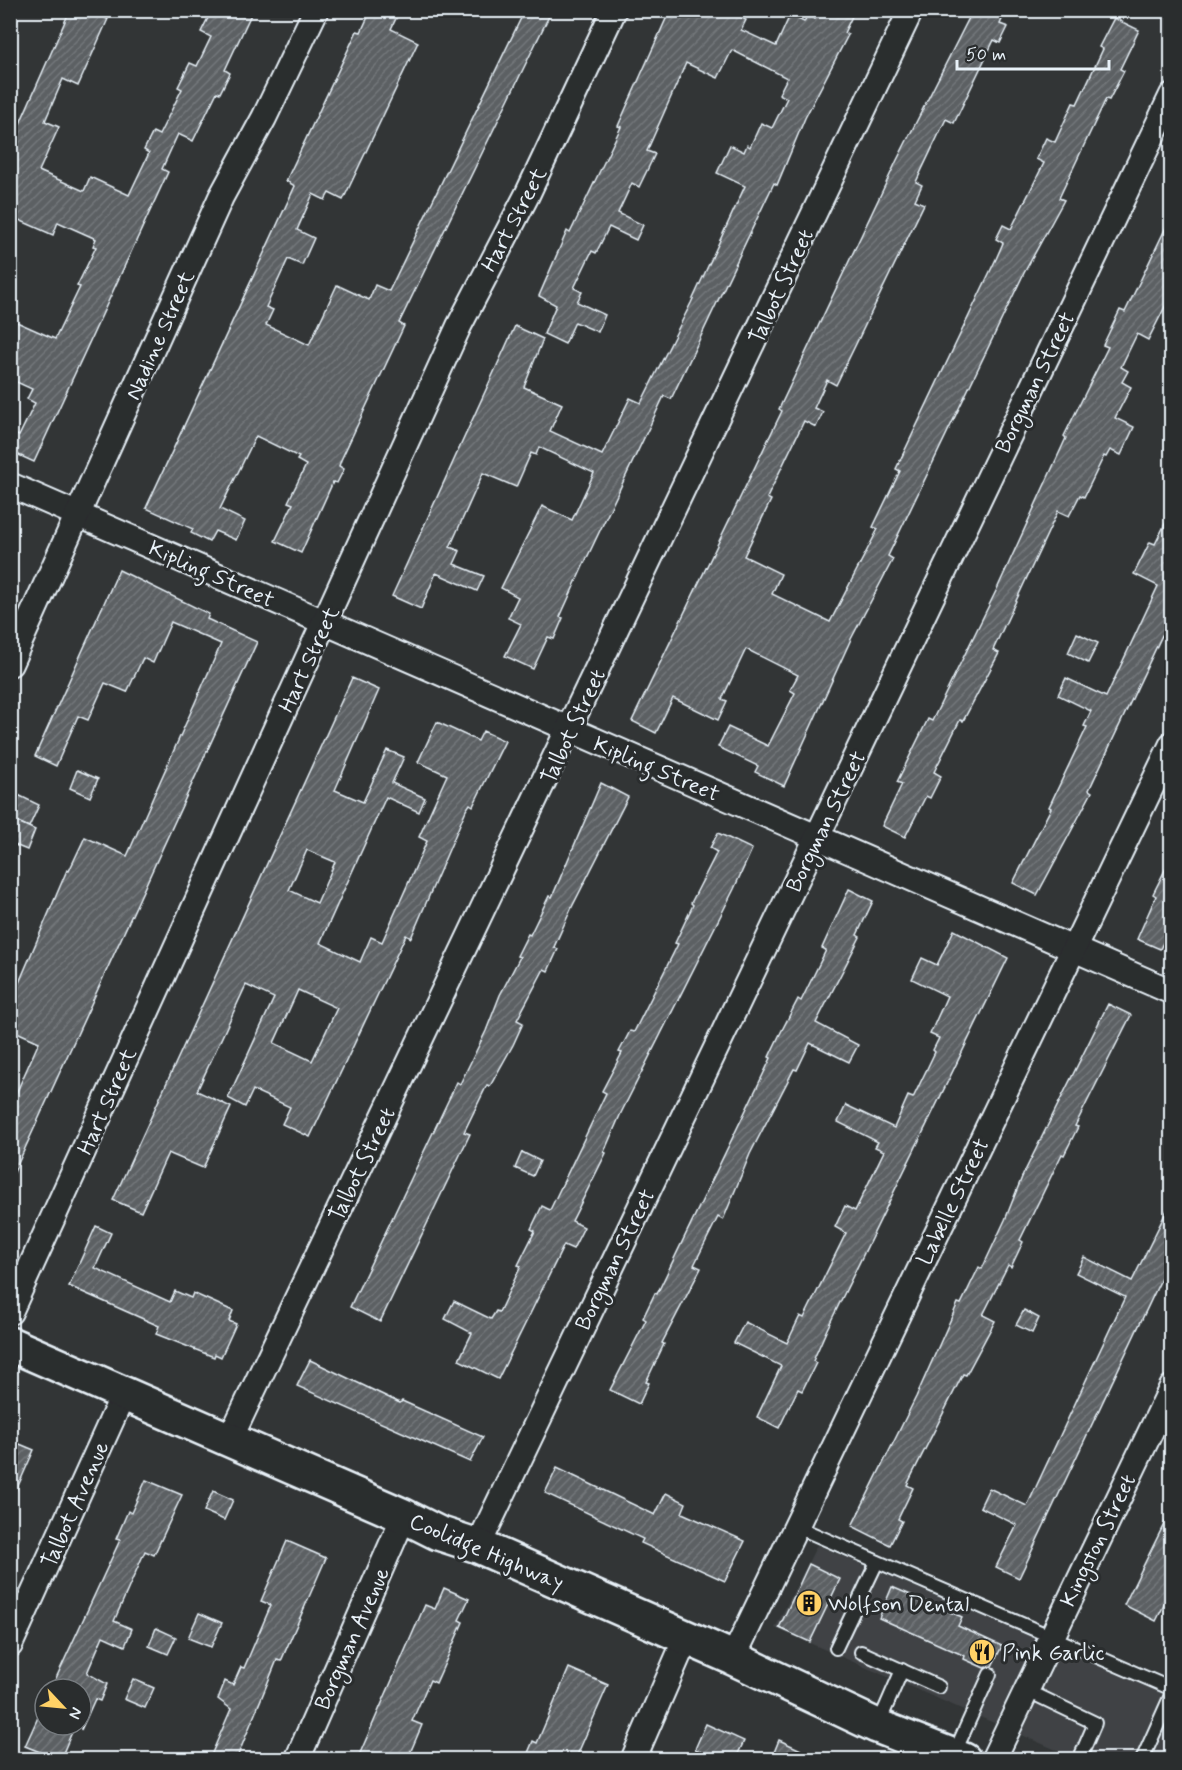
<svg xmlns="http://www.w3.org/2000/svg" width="1182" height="1770" viewBox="0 0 1182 1770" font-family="Mynerve,sans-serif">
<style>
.built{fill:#3f4244}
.building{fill:url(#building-hatch);stroke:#e8f1f8;stroke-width:1.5;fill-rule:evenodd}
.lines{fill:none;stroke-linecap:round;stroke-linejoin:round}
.service-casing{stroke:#e8f1f8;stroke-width:16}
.minor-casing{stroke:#e8f1f8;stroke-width:28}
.secondary-casing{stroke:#e8f1f8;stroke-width:38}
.service{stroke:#2a2d2e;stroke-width:12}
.minor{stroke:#2a2d2e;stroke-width:24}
.secondary{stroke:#2a2d2e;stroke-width:33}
.labels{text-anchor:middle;stroke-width:6;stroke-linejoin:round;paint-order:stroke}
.street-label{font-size:22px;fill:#e8f1f8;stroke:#2a2d2e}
.poi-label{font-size:22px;fill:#e8f1f8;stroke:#2a2d2e;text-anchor:start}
</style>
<defs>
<pattern id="building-hatch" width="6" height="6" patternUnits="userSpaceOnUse" patternTransform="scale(1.5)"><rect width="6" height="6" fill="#5c6063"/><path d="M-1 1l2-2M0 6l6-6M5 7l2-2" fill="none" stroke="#73777a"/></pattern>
</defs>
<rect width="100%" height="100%" fill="#323536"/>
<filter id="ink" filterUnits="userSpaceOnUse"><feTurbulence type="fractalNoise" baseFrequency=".0167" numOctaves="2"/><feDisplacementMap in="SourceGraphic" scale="12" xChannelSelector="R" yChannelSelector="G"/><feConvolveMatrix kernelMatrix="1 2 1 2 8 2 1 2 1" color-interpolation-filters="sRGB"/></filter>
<g filter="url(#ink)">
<path class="built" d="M817 1545 1171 1697V1759H1077L775 1628Z"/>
<g class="building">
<path d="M70 10H101L99 15 108 19 78 86 63 79 45 121 59 127 39 171 84 191 90 177 129 195 149 153 144 150 153 132 159 135 182 89 178 87 190 63 197 66 211 37 201 32 212 10H253L225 70 230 73 220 93 217 92 193 141 178 134 162 169 168 172 34 462 10 451V432L19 436 35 403 27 399 32 389 10 379V319L55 339 80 287 77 286 96 247 93 246 96 239 58 222 53 235 10 216V146Z"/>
<path d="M371 10H400L391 29 418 42 343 200 329 193 325 200 313 194 297 230 314 238 302 265 288 259 266 307 273 310 266 325 309 345 337 285 369 300 375 285 389 291 522 16 526 10H552L399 323 404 326 341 460 339 466 344 469 337 483 333 482 301 553 275 541 293 504 288 502 306 465 297 460 299 457 256 436 220 509 245 521 236 540 215 531 209 542 191 533 193 529 146 508 295 186 286 181 357 31 361 32Z"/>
<path d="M670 10H727L746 20 741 30 776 46 790 15 804 22 807 16 815 19 819 10H855L844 33 848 35 805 118 777 185 774 183 671 399 664 396 584 564 560 617 563 618 554 639 548 637 533 669 505 656 521 624 508 618 518 597 501 588 542 506 572 520 594 473 539 447 536 455 531 453 516 487 483 473 450 547 460 551 454 564 484 576 477 591 436 573 421 609 392 596 515 326 543 339 524 387 562 404 550 431 602 455 630 398 641 403 691 303 745 186 717 173 730 145 744 152 747 145 750 147 761 123 772 128 787 98 779 94 787 78 732 50 718 78 686 63 647 151 655 154 639 187 632 183 618 213 643 225 636 240 609 227 596 253 592 251 574 288 582 292 577 302 605 315 598 332 575 322 565 344 544 334 556 305 539 296 567 231 570 233 621 127 618 126Z"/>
<path d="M973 10H1006L1000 24 1008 27 1000 43 994 40 954 123 946 119 916 182 922 185 915 200 924 204 836 385 827 380 814 408 823 412 816 427 804 421 767 498 771 500 744 556 781 574 772 594 830 622 878 529 873 527 900 471 896 469 996 259 1003 243 996 239 1003 225 1011 229 1044 163 1036 159 1046 138 1055 142 1073 103 1077 104 1103 49 1099 47 1114 18 1139 30 1120 69 1124 71 1109 100 1106 99 1059 198 1064 200 1024 273 888 556 893 559 851 639 784 786 755 772 758 766 718 747 728 727 768 746 795 693 790 690 798 675 746 649 722 699 727 701 718 720 673 698 656 733 632 721 782 411 779 409 897 160Z"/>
<path d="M1172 215V293L1148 340 1137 334 1121 367 1128 371 1122 382 1131 387 1115 418 1134 427 1121 455 1110 450 1106 457 1104 456 1084 497 1080 495 1069 516 1058 511 993 650 999 653 963 721 960 720 934 772 941 776 930 798 926 796 905 837 882 826 902 784 897 782 928 719 932 721 997 589 1066 438 1064 436 1108 347 1103 345 1120 310 1125 312Z"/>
<path d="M1172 510V614L1089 790 1092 792 1037 895 1013 883 1051 808 1049 807 1087 727 1084 726 1091 711 1058 695 1066 678 1106 697 1158 586 1134 574 1150 542 1155 544Z"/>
<path d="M119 570 209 614 207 619 257 642 10 1181V1107L39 1042 10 1029V1004L67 870 69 871 85 837 127 856 221 644 171 622 153 663 143 658 127 692 105 683 88 720 78 716 56 766 35 756Z"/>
<path d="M1077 633 1098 643 1088 663 1068 653Z"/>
<path d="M352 678 379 690 335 790 363 802 387 750 404 757 392 783 425 798 419 812 386 797 320 943 360 962 371 937 382 942 427 841 419 837 447 775 418 762 437 722 478 741 483 731 505 741 473 806 470 804 466 810 411 938 406 935 310 1137 282 1124 290 1107 253 1090 245 1107 228 1098 274 998 246 985 197 1091 231 1107 203 1168 168 1153 141 1212 113 1200ZM307 850 335 862 317 903 289 890ZM298 990 337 1008 312 1061 274 1043Z"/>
<path d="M77 770 98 779 90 797 70 788Z"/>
<path d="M601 783 628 797 572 907 554 947 558 949 548 971 544 969 517 1020 523 1023 513 1045 490 1086 487 1085 464 1132 470 1134 380 1322 350 1307 457 1082 460 1084 486 1031 500 995 520 957 517 956 528 934 530 935 549 896 552 897Z"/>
<path d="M16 794 39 805 29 827 10 819V807Z"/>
<path d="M18 822 35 830 27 850 10 843Z"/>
<path d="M718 833 752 849 734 889 621 1113 604 1152 606 1153 572 1221 584 1227 573 1249 564 1245 498 1379 459 1360 472 1333 445 1319 454 1301 491 1319 496 1311 499 1312 521 1266 518 1265 535 1231 531 1229 542 1206 550 1210 606 1093 602 1091 622 1053 619 1052 630 1031 634 1032 678 944 675 943 693 905 691 903 717 852 710 848Z"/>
<path d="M1172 856V925L1160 949 1137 939 1156 896 1153 894Z"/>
<path d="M849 889 873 901 857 935 860 937 816 1023 858 1045 849 1062 810 1043 797 1070 794 1069 750 1154 723 1220 718 1217 694 1265 701 1268 662 1343 664 1344 646 1382 649 1383 639 1404 610 1390 646 1320 643 1318 655 1293 657 1294 771 1058 769 1057 779 1036 798 999 801 1001 826 950 822 948Z"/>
<path d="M954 930 1008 958 827 1329 813 1361 816 1363 802 1391 798 1389 779 1428 757 1417 781 1366 734 1343 745 1322 787 1343 800 1316 804 1318 846 1233 835 1227 845 1206 855 1211 884 1151 875 1147 878 1142 838 1122 846 1105 894 1128 908 1096 913 1098 935 1052 933 1050 939 1038 930 1034 947 996 912 979 922 958 937 965Z"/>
<path d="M1108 1004 1131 1015 1075 1126 1078 1127 1064 1155 1062 1154 1020 1240 1023 1242 1011 1267 1008 1265 983 1315 995 1321 966 1375 963 1374 907 1485 913 1488 898 1519 902 1521 890 1545 852 1526 916 1397 958 1303 961 1304 979 1267 982 1269 1005 1220 1022 1177Z"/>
<path d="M522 1152 540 1161 533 1176 515 1168Z"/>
<path d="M1172 1200V1256L1019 1578 996 1567 1017 1525 980 1507 989 1488 1027 1506 1125 1297 1076 1273 1084 1257 1132 1281Z"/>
<path d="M96 1226 111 1233 95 1268 170 1302 175 1291 191 1298 193 1293 233 1311 229 1321 236 1324 221 1357 215 1354 214 1357 156 1334 159 1326 69 1286Z"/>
<path d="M1024 1310 1039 1318 1032 1333 1016 1325Z"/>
<path d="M310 1360 400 1403 402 1401 483 1437 470 1462 297 1386Z"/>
<path d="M10 1440 34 1450 10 1504Z"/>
<path d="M557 1468 655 1515 666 1493 686 1503 682 1513 745 1541 725 1581 641 1543 643 1539 545 1493Z"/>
<path d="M146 1480 182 1495 154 1555 145 1551 114 1621 132 1629 125 1646 103 1636 87 1673 107 1684 100 1701 95 1699 81 1730V1689H51L120 1540 116 1539 128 1511 131 1513Z"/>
<path d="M213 1491 233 1500 224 1520 204 1511Z"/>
<path d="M1172 1508V1589L1156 1621 1124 1605Z"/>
<path d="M287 1541 326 1558 281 1661 277 1660 236 1760H209L231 1709 218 1699 225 1681 233 1685 241 1667 244 1668 271 1605 261 1601Z"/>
<path d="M809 1564 840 1579 810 1642 779 1628Z"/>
<path d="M892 1587 962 1617 958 1626 1002 1646 992 1666 984 1668 964 1659 965 1656 879 1618Z"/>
<path d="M444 1588 469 1599 459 1620 463 1622 436 1683 430 1680 412 1721 422 1725 407 1760H357L425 1605 435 1609Z"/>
<path d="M199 1613 222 1623 211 1647 188 1638Z"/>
<path d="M156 1628 176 1637 168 1654 149 1646Z"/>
<path d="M569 1668 608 1685 575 1760H525L533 1741 537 1743Z"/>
<path d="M133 1679 154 1688 145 1708 124 1699Z"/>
<path d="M45 1702V1725H75L60 1760 25 1746Z"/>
<path d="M706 1724 744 1741 735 1760H720L695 1749Z"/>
<path d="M779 1740 823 1760H771Z"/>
</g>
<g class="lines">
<defs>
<g id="service">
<path d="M795 1526 1172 1689"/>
<path d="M836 1648 877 1562"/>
<path d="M861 1652 939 1687"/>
<path d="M1026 1690 1095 1723 1079 1760"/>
<path d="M878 1725 902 1670"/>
<path d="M954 1754 990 1674"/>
<path d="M1142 1760 1172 1693"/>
</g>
<g id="minor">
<path d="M10 485 1172 992"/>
<path d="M10 664 221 197 264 118 316 10"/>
<path d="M10 1312 459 326 527 195 614 10"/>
<path d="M230 1439 911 10"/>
<path d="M478 1546 1172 95"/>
<path d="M10 1645 123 1395"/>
<path d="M733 1658 1172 744"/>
<path d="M297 1760 404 1516"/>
<path d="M633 1760 686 1638"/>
<path d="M993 1760 1172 1387"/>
</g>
<path id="secondary" d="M10 1344 404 1516 438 1533 478 1546 733 1658 877 1726 964 1760"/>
</defs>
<use href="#service" class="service-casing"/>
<use href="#minor" class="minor-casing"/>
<use href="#secondary" class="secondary-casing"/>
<use href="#service" class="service"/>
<use href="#minor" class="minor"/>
<use href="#secondary" class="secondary"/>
</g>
</g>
<defs>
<symbol id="building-disc" viewBox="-11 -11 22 22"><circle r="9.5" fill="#ffd166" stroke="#2a2d2e"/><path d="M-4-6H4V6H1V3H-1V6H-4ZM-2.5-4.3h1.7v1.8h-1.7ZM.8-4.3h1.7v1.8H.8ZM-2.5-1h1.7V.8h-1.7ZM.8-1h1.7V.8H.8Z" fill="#111"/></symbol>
<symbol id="restaurant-disc" viewBox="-11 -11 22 22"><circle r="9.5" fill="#ffd166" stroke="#2a2d2e"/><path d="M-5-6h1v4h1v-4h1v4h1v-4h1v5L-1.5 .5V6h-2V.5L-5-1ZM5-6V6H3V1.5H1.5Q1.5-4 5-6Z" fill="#111"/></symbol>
</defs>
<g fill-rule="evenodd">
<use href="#building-disc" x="794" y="1588" width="30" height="30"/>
<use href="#restaurant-disc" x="967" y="1637" width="30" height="30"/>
</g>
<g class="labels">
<g class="street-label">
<text transform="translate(513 219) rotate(-62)" y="8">Hart Street</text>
<text transform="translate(780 286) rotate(-65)" y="8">Talbot Street</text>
<text transform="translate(159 335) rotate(-66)" y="8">Nadine Street</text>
<text transform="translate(1034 382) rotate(-64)" y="8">Borgman Street</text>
<text transform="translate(212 573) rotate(24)" y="8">Kipling Street</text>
<text transform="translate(308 659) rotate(-65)" y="8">Hart Street</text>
<text transform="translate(572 726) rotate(-65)" y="8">Talbot Street</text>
<text transform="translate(657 768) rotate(23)" y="8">Kipling Street</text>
<text transform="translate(825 821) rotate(-64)" y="8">Borgman Street</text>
<text transform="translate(106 1101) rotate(-66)" y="8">Hart Street</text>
<text transform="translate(361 1164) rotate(-64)" y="8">Talbot Street</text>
<text transform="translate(952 1201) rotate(-64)" y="8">Labelle Street</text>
<text transform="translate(614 1259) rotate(-64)" y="8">Borgman Street</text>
<text transform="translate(74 1504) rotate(-66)" y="8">Talbot Avenue</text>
<text transform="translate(1097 1540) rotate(-64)" y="8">Kingston Street</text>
<text transform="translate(487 1551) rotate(23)" y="8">Coolidge Highway</text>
<text transform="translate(351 1638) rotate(-66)" y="8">Borgman Avenue</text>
</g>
<g class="poi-label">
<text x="828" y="1611">Wolfson Dental</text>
<text x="1002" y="1660">Pink Garlic</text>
</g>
</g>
<rect width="1182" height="1770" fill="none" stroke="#2a2d2e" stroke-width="36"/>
<rect x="18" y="18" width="1146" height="1734" fill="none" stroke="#e8f1f8" stroke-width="2" filter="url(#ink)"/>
<g transform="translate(63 1707) rotate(116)"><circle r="28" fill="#2a2d2e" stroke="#767b7f" stroke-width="1.5"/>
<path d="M0-4.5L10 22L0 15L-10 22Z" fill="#ffd166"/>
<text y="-9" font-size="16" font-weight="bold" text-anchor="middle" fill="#e8f1f8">N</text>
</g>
<path d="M957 60v9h152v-9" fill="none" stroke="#e8f1f8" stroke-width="3"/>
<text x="966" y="60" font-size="18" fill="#e8f1f8" stroke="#2a2d2e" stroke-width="4.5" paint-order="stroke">50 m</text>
</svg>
